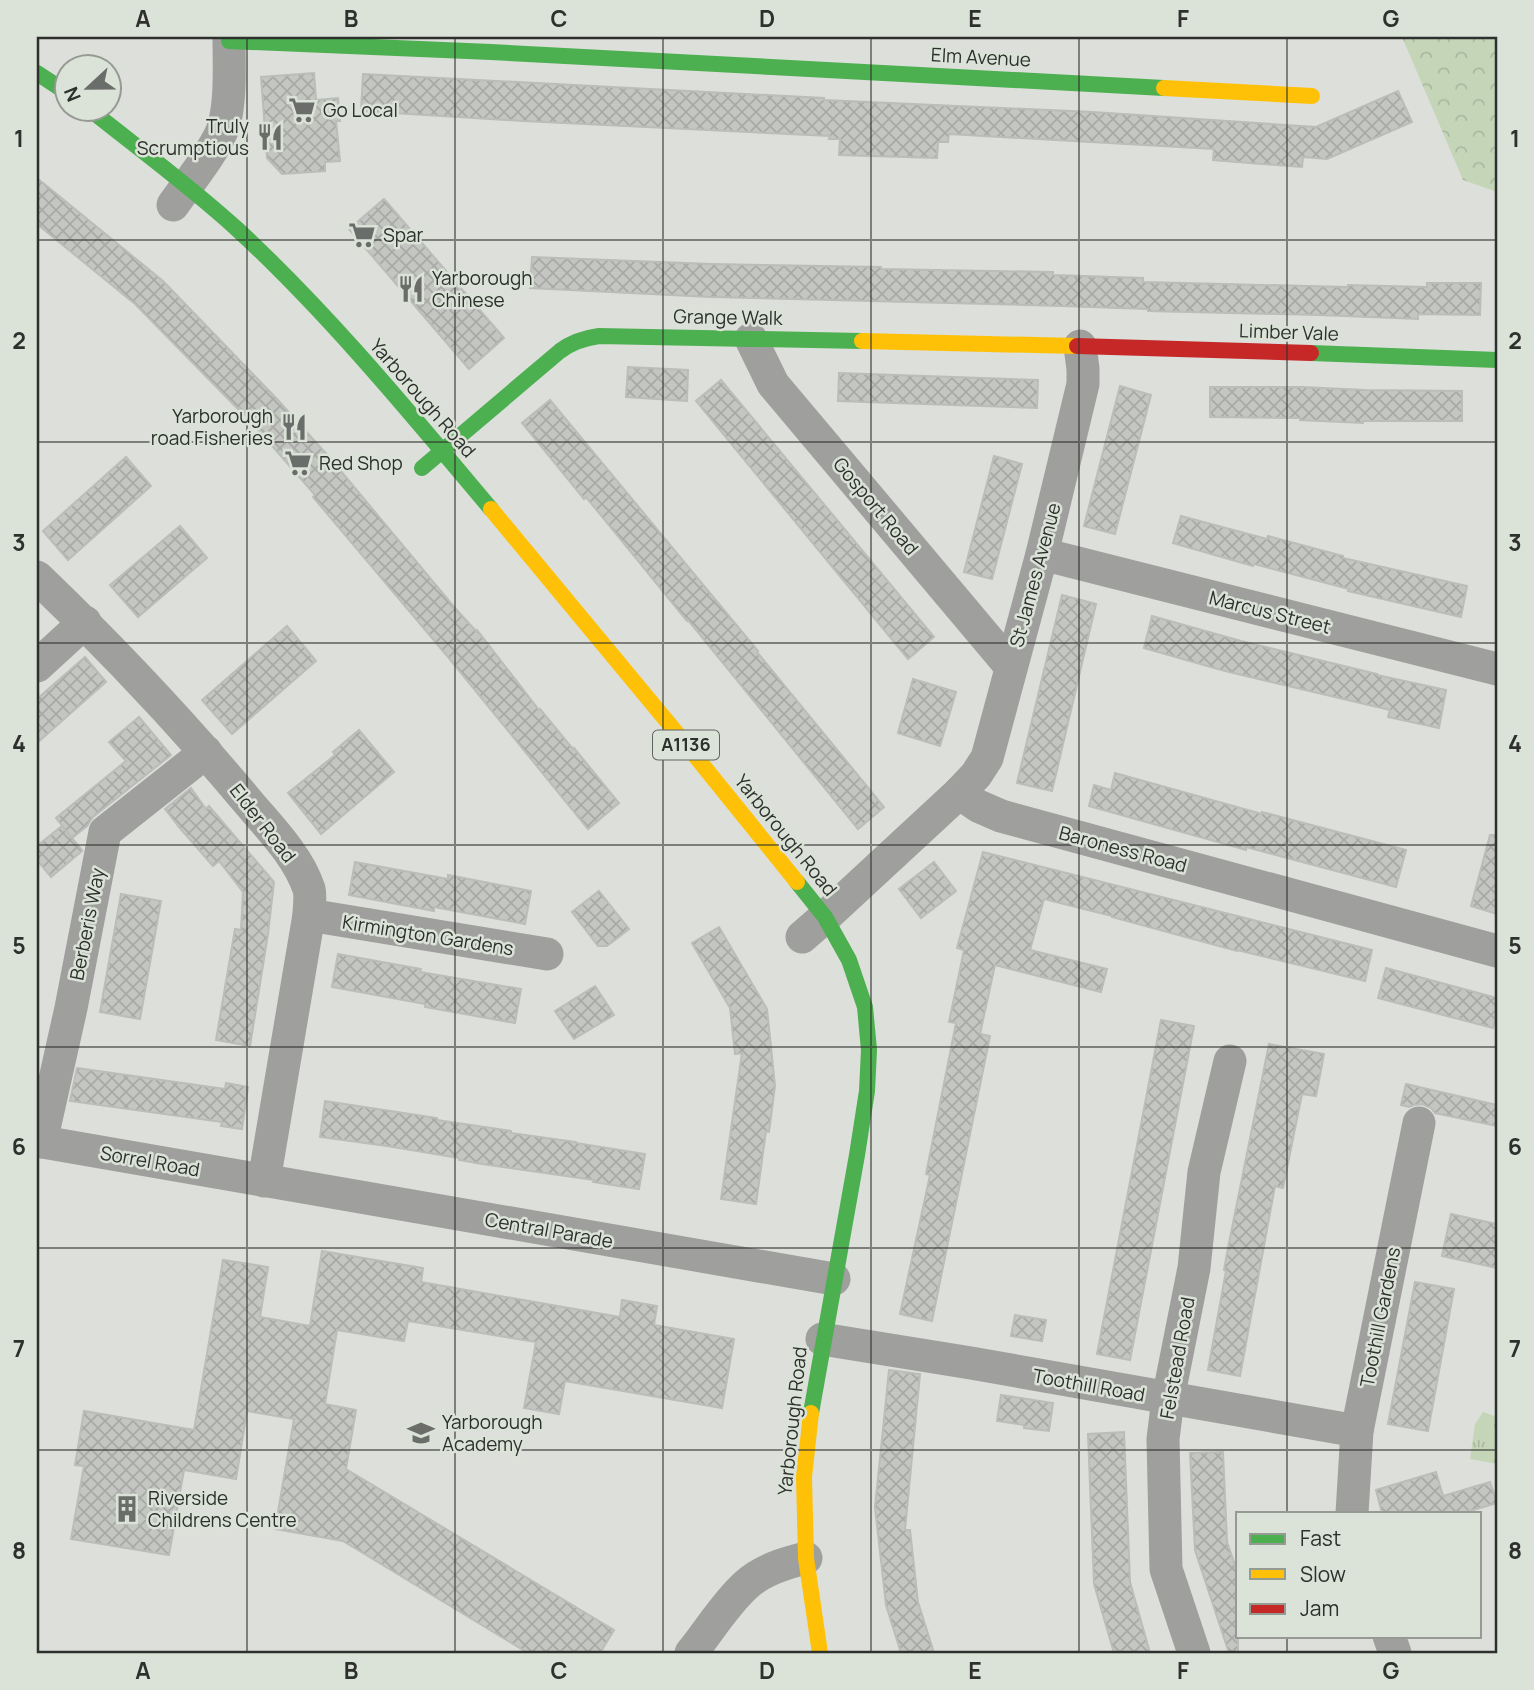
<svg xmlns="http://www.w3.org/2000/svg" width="1534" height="1690" viewBox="0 0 1534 1690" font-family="Manrope,sans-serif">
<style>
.grass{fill:url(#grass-tufts)}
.forest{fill:url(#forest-crowns)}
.building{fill:url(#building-cross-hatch);stroke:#babdb9;stroke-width:2}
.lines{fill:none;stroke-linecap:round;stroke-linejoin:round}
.street{stroke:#9fa09e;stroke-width:33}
.fast{stroke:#4caf50;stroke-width:16}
.slow{stroke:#ffc107;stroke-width:16}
.jam{stroke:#c62828;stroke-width:16}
.grid{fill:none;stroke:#2d302c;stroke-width:2;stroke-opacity:0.55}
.labels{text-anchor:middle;stroke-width:5;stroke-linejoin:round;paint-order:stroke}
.shield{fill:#dbe2d7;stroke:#61655f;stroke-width:2}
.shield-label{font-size:18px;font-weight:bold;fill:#2d302c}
.street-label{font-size:19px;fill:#2d302c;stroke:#dbe2d7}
.poi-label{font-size:19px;fill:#2d302c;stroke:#dbe2d7;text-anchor:start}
.neatline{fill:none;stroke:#2d302c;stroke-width:2.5}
.grid-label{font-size:23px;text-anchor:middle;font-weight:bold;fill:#2d302c}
</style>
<defs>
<pattern id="grass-tufts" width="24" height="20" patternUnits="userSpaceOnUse" patternTransform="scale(1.75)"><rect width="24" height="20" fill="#c5d6b8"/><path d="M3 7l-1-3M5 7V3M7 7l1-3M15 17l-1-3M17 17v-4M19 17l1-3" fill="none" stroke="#aab89e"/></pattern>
<pattern id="forest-crowns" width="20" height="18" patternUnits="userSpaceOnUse" patternTransform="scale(1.75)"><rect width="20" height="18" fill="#c5d6b8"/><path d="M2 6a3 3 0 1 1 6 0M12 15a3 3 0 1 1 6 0" fill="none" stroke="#aab89e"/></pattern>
<pattern id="building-cross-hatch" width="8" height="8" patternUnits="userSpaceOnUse" patternTransform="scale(1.75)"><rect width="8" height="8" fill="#c4c6c2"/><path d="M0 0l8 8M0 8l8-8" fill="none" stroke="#a9aaa7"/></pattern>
</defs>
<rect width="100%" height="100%" fill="#dcdfda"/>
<path class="grass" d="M1483 1412 1497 1417V1464L1470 1459 1475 1424Z"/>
<path class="forest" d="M1402 37H1497V192L1463 180Z"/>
<g class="building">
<path d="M314 73 316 100 338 98 340 121H336L340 161 325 162V171L282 174 267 158 261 77Z"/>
<path d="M363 74 824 98V100L1093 112 1316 127 1398 91 1412 122 1327 159 1303 157 1302 167 1213 160 1214 149 949 134 948 142H938L937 158 839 155 840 139H829L830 136 523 121 361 111Z"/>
<path d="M37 178 163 281 277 399 330 458 455 608 476 631 477 630 539 710 540 709 573 749 574 748 619 803 588 829 448 657 313 497 315 495 239 408 238 409 135 304 37 224Z"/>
<path d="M384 199 504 338 469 369 349 229Z"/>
<path d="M532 257 711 264 881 267V269L1053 272V275L1143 278V282L1348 287V285L1427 287V283H1481L1480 315 1418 314V319L1319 315 1148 311V309L1062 306 711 297 530 288Z"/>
<path d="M628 367 688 370 687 401 626 397Z"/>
<path d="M839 373 1038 380 1037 408 838 401Z"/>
<path d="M721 380 934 637 908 659 696 401Z"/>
<path d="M1120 386 1151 395 1115 534 1084 526Z"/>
<path d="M1210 387H1302L1365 390 1462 391V421H1363V423L1300 420V418L1210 417Z"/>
<path d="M550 400 758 651 757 652 884 807 858 829 688 620 687 621 586 497 584 499 522 423Z"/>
<path d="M994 456 1022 464 992 579 964 572Z"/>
<path d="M126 457 151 486 68 560 43 531Z"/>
<path d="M1181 516 1267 539 1268 536 1343 556V558L1467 586 1461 617 1348 591 1349 589 1254 564 1253 566 1173 543Z"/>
<path d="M180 526 207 558 138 617 110 585Z"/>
<path d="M1062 595 1096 604 1052 791 1017 783Z"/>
<path d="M1152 616 1241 641 1377 674V675L1446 690 1439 728 1388 717 1390 710 1225 671 1144 648Z"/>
<path d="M287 626 316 661 232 734 202 700Z"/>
<path d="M85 657 106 682 37 743V699Z"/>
<path d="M913 679 956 692 940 746 898 733Z"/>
<path d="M139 717 171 755 93 817 87 826 72 838 56 818 126 761 109 742Z"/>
<path d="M359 730 394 772 321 834 288 793 335 755 333 752Z"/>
<path d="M1115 773 1262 814V812L1406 850 1396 887 1246 847V850L1089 806 1094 785 1111 790Z"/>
<path d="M191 788 206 809 209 806 274 882 268 934 250 1046 216 1040 235 929 241 930 243 892 219 861 213 866 179 827 165 809Z"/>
<path d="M62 826 82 850V851L51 877 37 860V846Z"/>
<path d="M1490 835H1497V914L1471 906Z"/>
<path d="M983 852 1372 950 1365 981 1237 950V951L1112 917V916L1044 899 1030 950 1107 969 1101 992 995 965 980 1034 990 1036 932 1321 900 1314 930 1175 926 1174 956 1023 949 1022 964 950 957 948Z"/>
<path d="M355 862 448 879V875L531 891 525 924 434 907V911L349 895Z"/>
<path d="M934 862 956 891 921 918 899 889Z"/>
<path d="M599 891 629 929 607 946H598L572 912Z"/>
<path d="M121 894 161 901 140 1019 100 1012Z"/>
<path d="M719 927 767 1009 775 1086 769 1132 766 1131 756 1204 721 1199 742 1053 735 1054 730 1008 692 943Z"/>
<path d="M338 954 421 969 420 972 521 989 515 1023 425 1007V1004L332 987Z"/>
<path d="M1386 968 1497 998V1013L1493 1028 1378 998Z"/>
<path d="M595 986 614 1015 574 1039 555 1011Z"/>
<path d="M1161 1020 1194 1026 1130 1360 1097 1354Z"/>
<path d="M1269 1044 1324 1054 1316 1096 1302 1094 1283 1188 1275 1186 1240 1376 1208 1370 1226 1271 1224 1270 1228 1248Z"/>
<path d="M77 1068 225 1089 226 1083 248 1087 242 1129 221 1126 222 1122 70 1101Z"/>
<path d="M1406 1084 1497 1105V1126L1435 1113 1431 1108 1422 1104 1414 1105 1409 1107 1401 1105Z"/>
<path d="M325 1101 437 1118V1120L511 1131V1133L576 1142V1143L645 1154 639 1189 593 1182 594 1180 482 1164 459 1160V1158L387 1146 320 1137Z"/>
<path d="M1451 1214 1497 1224V1268L1442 1256Z"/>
<path d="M322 1251 423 1268 421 1282 620 1317 622 1300 657 1306 654 1325 734 1339 722 1408 565 1381 559 1414 524 1408 536 1342 408 1321 404 1341 337 1330 325 1404 356 1410 346 1469 614 1630 600 1653H528L343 1541 275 1529 294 1419 247 1411 236 1479 184 1470 169 1555 71 1539 84 1466 75 1465 84 1411 194 1430 223 1260 268 1267 260 1317 310 1326Z"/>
<path d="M1415 1282 1454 1289 1428 1431 1388 1424Z"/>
<path d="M1015 1315 1046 1320 1042 1341 1011 1336Z"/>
<path d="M889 1370 920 1374 905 1530H910L918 1602 934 1653H901L886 1605 875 1507Z"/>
<path d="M1001 1395 1053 1403 1049 1431 1024 1428V1425L997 1421Z"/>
<path d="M1124 1432 1130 1582 1150 1653H1114L1094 1584 1088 1434Z"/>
<path d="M1223 1452 1227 1542 1238 1574V1653H1229L1195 1550 1190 1453Z"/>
<path d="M1436 1472 1443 1496 1490 1482 1497 1503 1463 1513H1382L1376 1490Z"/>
</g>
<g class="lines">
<g class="street">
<path d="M173 205C187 185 218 147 224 125 231 99 229 64 229 37"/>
<path d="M751 339 773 384 1011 667"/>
<path d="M1042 554 1497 669"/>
<path d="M37 577C111 648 182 723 248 802 270 828 298 856 309 889 311 897 309 907 309 915L264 1181"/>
<path d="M37 666 85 622"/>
<path d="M959 793 976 775 987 758 1042 554 1083 384V369L1080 346"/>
<path d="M309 915 547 954"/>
<path d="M802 937 825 917 959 793 978 806 1001 816 1497 951"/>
<path d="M37 1141 834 1279"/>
<path d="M41 1142 71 1008 105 832 206 752"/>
<path d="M822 1339 971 1363 1357 1431"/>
<path d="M1352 1513 1357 1431 1419 1123"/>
<path d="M1389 1636 1395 1653"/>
<path d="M691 1653C709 1631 725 1604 746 1585 762 1570 785 1563 806 1558"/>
<path d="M1194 1653 1166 1569 1163 1439 1168 1399 1194 1268 1204 1172 1230 1061"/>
</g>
<g class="fast">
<path d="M229 41 491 52 1164 88"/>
<path d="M37 73 66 92"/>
<path d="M88 108C138 148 190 186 237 229 329 314 411 414 491 509"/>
<path d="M1311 353 1497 360"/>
<path d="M422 468 560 351C572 342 584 338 599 336L862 341"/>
<path d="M797 882 825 917 849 960 865 1007 869 1050 867 1091 857 1155 811 1413"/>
</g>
<g class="slow">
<path d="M1164 88 1312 96"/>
<path d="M862 341 1077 346"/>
<path d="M491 509 680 737 797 882"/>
<path d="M811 1413 804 1477 806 1558 820 1653"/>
</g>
<path class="jam" d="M1077 346 1311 353"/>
</g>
<path class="grid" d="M247 37V1653M455 37V1653M663 37V1653M871 37V1653M1079 37V1653M1287 37V1513M37 240H1497M37 442H1497M37 643H1497M37 845H1497M37 1047H1497M37 1248H1497M37 1450H1497M1287 1636V1653"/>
<defs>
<symbol id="supermarket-bare" viewBox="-9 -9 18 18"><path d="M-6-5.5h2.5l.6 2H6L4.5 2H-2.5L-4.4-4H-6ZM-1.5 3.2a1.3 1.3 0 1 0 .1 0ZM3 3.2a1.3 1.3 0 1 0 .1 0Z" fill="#6a6d69" stroke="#dbe2d7" stroke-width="2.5" paint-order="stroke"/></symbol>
<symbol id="restaurant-bare" viewBox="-9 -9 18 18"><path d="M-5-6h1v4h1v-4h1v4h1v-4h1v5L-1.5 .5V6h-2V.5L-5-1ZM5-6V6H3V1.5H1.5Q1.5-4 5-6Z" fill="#6a6d69" stroke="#dbe2d7" stroke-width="2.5" paint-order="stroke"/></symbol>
<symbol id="school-bare" viewBox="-9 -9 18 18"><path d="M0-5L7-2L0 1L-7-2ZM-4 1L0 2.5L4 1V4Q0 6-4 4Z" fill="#6a6d69" stroke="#dbe2d7" stroke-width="2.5" paint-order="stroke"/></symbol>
<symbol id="building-bare" viewBox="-9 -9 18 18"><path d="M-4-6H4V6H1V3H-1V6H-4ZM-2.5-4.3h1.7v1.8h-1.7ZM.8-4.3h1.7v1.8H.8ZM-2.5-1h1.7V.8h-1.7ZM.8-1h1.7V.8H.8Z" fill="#6a6d69" stroke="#dbe2d7" stroke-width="2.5" paint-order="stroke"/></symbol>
</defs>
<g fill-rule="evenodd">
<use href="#supermarket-bare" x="283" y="91" width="38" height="38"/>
<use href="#restaurant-bare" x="251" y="118" width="38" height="38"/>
<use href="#supermarket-bare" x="343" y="216" width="38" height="38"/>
<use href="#restaurant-bare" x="392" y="270" width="38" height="38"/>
<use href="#restaurant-bare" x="275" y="408" width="38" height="38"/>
<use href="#supermarket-bare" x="279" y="444" width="38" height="38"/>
<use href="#school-bare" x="402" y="1414" width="38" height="38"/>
<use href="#building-bare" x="108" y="1490" width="38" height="38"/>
</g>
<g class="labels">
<rect class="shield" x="653" y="730.5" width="66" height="29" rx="5"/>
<g class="shield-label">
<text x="686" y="751">A1136</text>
</g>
<g class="street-label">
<text transform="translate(981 57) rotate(3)" y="7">Elm Avenue</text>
<text transform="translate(728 317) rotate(1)" y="7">Grange Walk</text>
<text transform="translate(1289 332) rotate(2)" y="7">Limber Vale</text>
<text transform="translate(423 398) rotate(49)" y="7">Yarborough Road</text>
<text transform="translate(876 506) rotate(50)" y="7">Gosport Road</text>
<text transform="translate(1035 575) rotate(-75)" y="7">St James Avenue</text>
<text transform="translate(1270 612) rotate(14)" y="7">Marcus Street</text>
<text transform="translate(263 823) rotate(52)" y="7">Elder Road</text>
<text transform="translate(786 835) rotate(51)" y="7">Yarborough Road</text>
<text transform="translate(1123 849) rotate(15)" y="7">Baroness Road</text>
<text transform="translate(87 924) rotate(-79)" y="7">Berberis Way</text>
<text transform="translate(428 935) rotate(9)" y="7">Kirmington Gardens</text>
<text transform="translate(150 1161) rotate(10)" y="7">Sorrel Road</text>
<text transform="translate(549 1230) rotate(10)" y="7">Central Parade</text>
<text transform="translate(1380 1317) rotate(-79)" y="7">Toothill Gardens</text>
<text transform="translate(1177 1358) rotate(-80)" y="7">Felstead Road</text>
<text transform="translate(1089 1385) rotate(10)" y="7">Toothill Road</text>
<text transform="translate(792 1421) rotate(-84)" y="7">Yarborough Road</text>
</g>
<g class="poi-label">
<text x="323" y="117">Go Local</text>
<text x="249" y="133" text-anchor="end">Truly<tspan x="249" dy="22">Scrumptious</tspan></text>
<text x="383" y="242">Spar</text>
<text x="432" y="285">Yarborough<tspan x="432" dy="22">Chinese</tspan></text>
<text x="273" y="423" text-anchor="end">Yarborough<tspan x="273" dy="22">road Fisheries</tspan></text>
<text x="319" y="470">Red Shop</text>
<text x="442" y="1429">Yarborough<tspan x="442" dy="22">Academy</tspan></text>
<text x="148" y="1505">Riverside<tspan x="148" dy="22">Childrens Centre</tspan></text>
</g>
</g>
<rect width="1534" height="1690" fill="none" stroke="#dbe2d7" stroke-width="77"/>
<rect x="1236" y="1512" width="245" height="126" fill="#dbe2d7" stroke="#959b93" stroke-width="2"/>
<rect x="1250" y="1534" width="35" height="10" fill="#4caf50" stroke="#959b93" stroke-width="2"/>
<text x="1300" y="1546" font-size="21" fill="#2d302c">Fast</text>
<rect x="1250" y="1569" width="35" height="10" fill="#ffc107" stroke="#959b93" stroke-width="2"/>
<text x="1300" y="1582" font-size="21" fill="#2d302c">Slow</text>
<rect x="1250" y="1604" width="35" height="10" fill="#c62828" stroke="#959b93" stroke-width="2"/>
<text x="1300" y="1616" font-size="21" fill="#2d302c">Jam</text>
<g transform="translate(88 88) rotate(248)"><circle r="33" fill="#dbe2d7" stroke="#959b93" stroke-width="2"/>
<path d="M0-5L12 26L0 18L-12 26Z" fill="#6a6d69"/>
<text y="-10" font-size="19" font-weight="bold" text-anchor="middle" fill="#2d302c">N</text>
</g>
<rect x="38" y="38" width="1458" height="1614" class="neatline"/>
<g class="grid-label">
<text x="143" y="27">A</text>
<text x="351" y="27">B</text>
<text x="559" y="27">C</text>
<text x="767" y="27">D</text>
<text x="975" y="27">E</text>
<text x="1183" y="27">F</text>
<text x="1391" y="27">G</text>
<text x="19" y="147">1</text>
<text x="1515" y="147">1</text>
<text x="19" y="349">2</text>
<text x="1515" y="349">2</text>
<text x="19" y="551">3</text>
<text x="1515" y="551">3</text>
<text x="19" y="752">4</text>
<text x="1515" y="752">4</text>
<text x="19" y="954">5</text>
<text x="1515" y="954">5</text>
<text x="19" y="1155">6</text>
<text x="1515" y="1155">6</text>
<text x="19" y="1357">7</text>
<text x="1515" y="1357">7</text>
<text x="19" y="1559">8</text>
<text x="1515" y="1559">8</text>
<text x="143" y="1679">A</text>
<text x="351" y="1679">B</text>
<text x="559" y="1679">C</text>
<text x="767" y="1679">D</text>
<text x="975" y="1679">E</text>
<text x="1183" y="1679">F</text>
<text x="1391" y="1679">G</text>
</g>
</svg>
